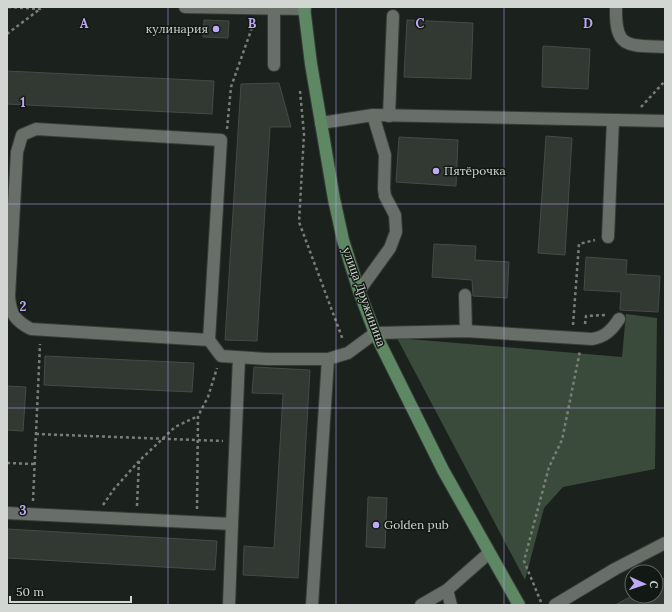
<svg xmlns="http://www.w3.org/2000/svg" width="672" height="612" viewBox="0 0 672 612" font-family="Lora,serif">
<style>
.green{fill:#3a4b3b}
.building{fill:#323832;stroke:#454b45}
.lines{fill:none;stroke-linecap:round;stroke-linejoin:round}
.minor-casing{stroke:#373c37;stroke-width:14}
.major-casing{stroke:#373c37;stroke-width:14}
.path{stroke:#797e7a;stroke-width:2.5;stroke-dasharray:3 3;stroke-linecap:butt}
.minor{stroke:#686f68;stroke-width:12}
.major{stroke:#5e8863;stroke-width:12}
.grid{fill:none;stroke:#bea9f5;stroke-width:1;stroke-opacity:0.55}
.poi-dot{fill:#bea9f5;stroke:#121813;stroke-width:1.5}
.labels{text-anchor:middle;stroke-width:3;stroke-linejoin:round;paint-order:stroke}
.poi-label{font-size:12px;fill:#d2d6d2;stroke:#121813;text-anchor:start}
.street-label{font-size:12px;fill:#d2d6d2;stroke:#121813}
.grid-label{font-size:13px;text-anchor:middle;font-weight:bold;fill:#bea9f5;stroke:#121813;stroke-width:3;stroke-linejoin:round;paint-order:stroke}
</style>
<rect width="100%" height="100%" fill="#1b211c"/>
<path class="green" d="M626 314 657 318 655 469 563 487 544 508 525 580 397 338 622 357Z"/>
<g class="building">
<path d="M204 20 229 21 228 38 203 37Z"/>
<path d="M407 20 473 23 471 79 404 77Z"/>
<path d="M543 46 590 49 588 89 542 87Z"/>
<path d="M7 71 214 81 212 114 7 104Z"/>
<path d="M279 83 291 127H270L257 341 225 340 241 84Z"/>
<path d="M546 136 572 138 565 255 538 253Z"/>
<path d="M399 137 458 140 456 186 396 182Z"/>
<path d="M434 244 476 246 475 260 509 262 507 298 473 296 472 280 432 277Z"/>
<path d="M586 257 627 260 626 274 660 276 658 312 620 310 621 292 584 290Z"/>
<path d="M45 356 194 363 192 392 44 385Z"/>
<path d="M254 367 310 370 298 578 243 575 244 546 274 548 283 394 252 393Z"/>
<path d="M7 386 26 387 23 431 7 430Z"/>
<path d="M368 497 387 498 385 548 366 547Z"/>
<path d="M7 529 217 541 215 570 7 558Z"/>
<path d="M665 578V605H615L632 596H656V583Z"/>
</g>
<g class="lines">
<defs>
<g id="minor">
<path d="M185 7 305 9"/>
<path d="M616 7C615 50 628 45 665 47"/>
<path d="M274 8V65"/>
<path d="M389 116 393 16"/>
<path d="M321 123 373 115 665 121"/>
<path d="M608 237 613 120"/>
<path d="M359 291 390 248 396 232 395 215 385 196 384 189 385 155 373 115"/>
<path d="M465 295 466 331"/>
<path d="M209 340 31 329C15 321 10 313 9 296L17 152 22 135 36 129 221 140 209 340 221 356 267 359H328"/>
<path d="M7 513 232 524 239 358"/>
<path d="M447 590 451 605"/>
<path d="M229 605 232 524"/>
<path d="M312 605 328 359 348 353 375 333 466 331 592 339C605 337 612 330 619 319"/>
<path d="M421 605 447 590 489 553"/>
<path d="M555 605 615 569 665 543"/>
</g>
<path id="major" d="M304 7 311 64 334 199 343 240 359 291 375 333 443 470 519 605"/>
</defs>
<use href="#minor" class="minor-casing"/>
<use href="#major" class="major-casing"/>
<g class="path">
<path d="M8 7 40 9 44 7"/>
<path d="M7 34 40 9"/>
<path d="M300 91 304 134 299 222 343 340"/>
<path d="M641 107 665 81"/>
<path d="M227 129 231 87 254 22"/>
<path d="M585 324 586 316 605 315"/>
<path d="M573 325 579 244 595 240"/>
<path d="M36 434 223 441"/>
<path d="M7 463 34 464"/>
<path d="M33 501 40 344"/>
<path d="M103 505 114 489 139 461"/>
<path d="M137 506 139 461 175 427 198 416"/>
<path d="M197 509 198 416 208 397 217 368"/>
<path d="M541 602 524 561 549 467 562 440 580 351"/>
</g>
<use href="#minor" class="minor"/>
<use href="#major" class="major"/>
</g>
<path class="grid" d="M168 7V605M336 7V605M504 7V605M7 204H665M7 408H665"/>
<g class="poi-dot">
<circle cx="216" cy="29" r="4"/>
<circle cx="436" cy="171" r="4"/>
<circle cx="376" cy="525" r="4"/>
</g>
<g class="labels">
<g class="poi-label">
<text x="208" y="33" text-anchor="end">кулинария</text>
<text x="444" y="175">Пятёрочка</text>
<text x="384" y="529">Golden pub</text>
</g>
<g class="street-label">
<text transform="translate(364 297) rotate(70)" y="4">улица Дружинина</text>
</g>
</g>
<g class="grid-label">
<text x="84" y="28">A</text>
<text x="252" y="28">B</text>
<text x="420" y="28">C</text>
<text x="588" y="28">D</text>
<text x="23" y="107">1</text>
<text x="23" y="311">2</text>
<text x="23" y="515">3</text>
</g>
<rect width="672" height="612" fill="none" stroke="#d2d6d2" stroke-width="16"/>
<g transform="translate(644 584) rotate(93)"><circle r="19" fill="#121813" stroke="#5f645f"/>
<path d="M0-3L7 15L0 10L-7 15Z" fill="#bea9f5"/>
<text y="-6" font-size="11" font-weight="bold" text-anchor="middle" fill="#d2d6d2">С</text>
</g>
<path d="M10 596v6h121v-6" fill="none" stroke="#d2d6d2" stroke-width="2"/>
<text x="16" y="596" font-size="12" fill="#d2d6d2" stroke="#121813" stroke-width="3" paint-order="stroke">50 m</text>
</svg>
